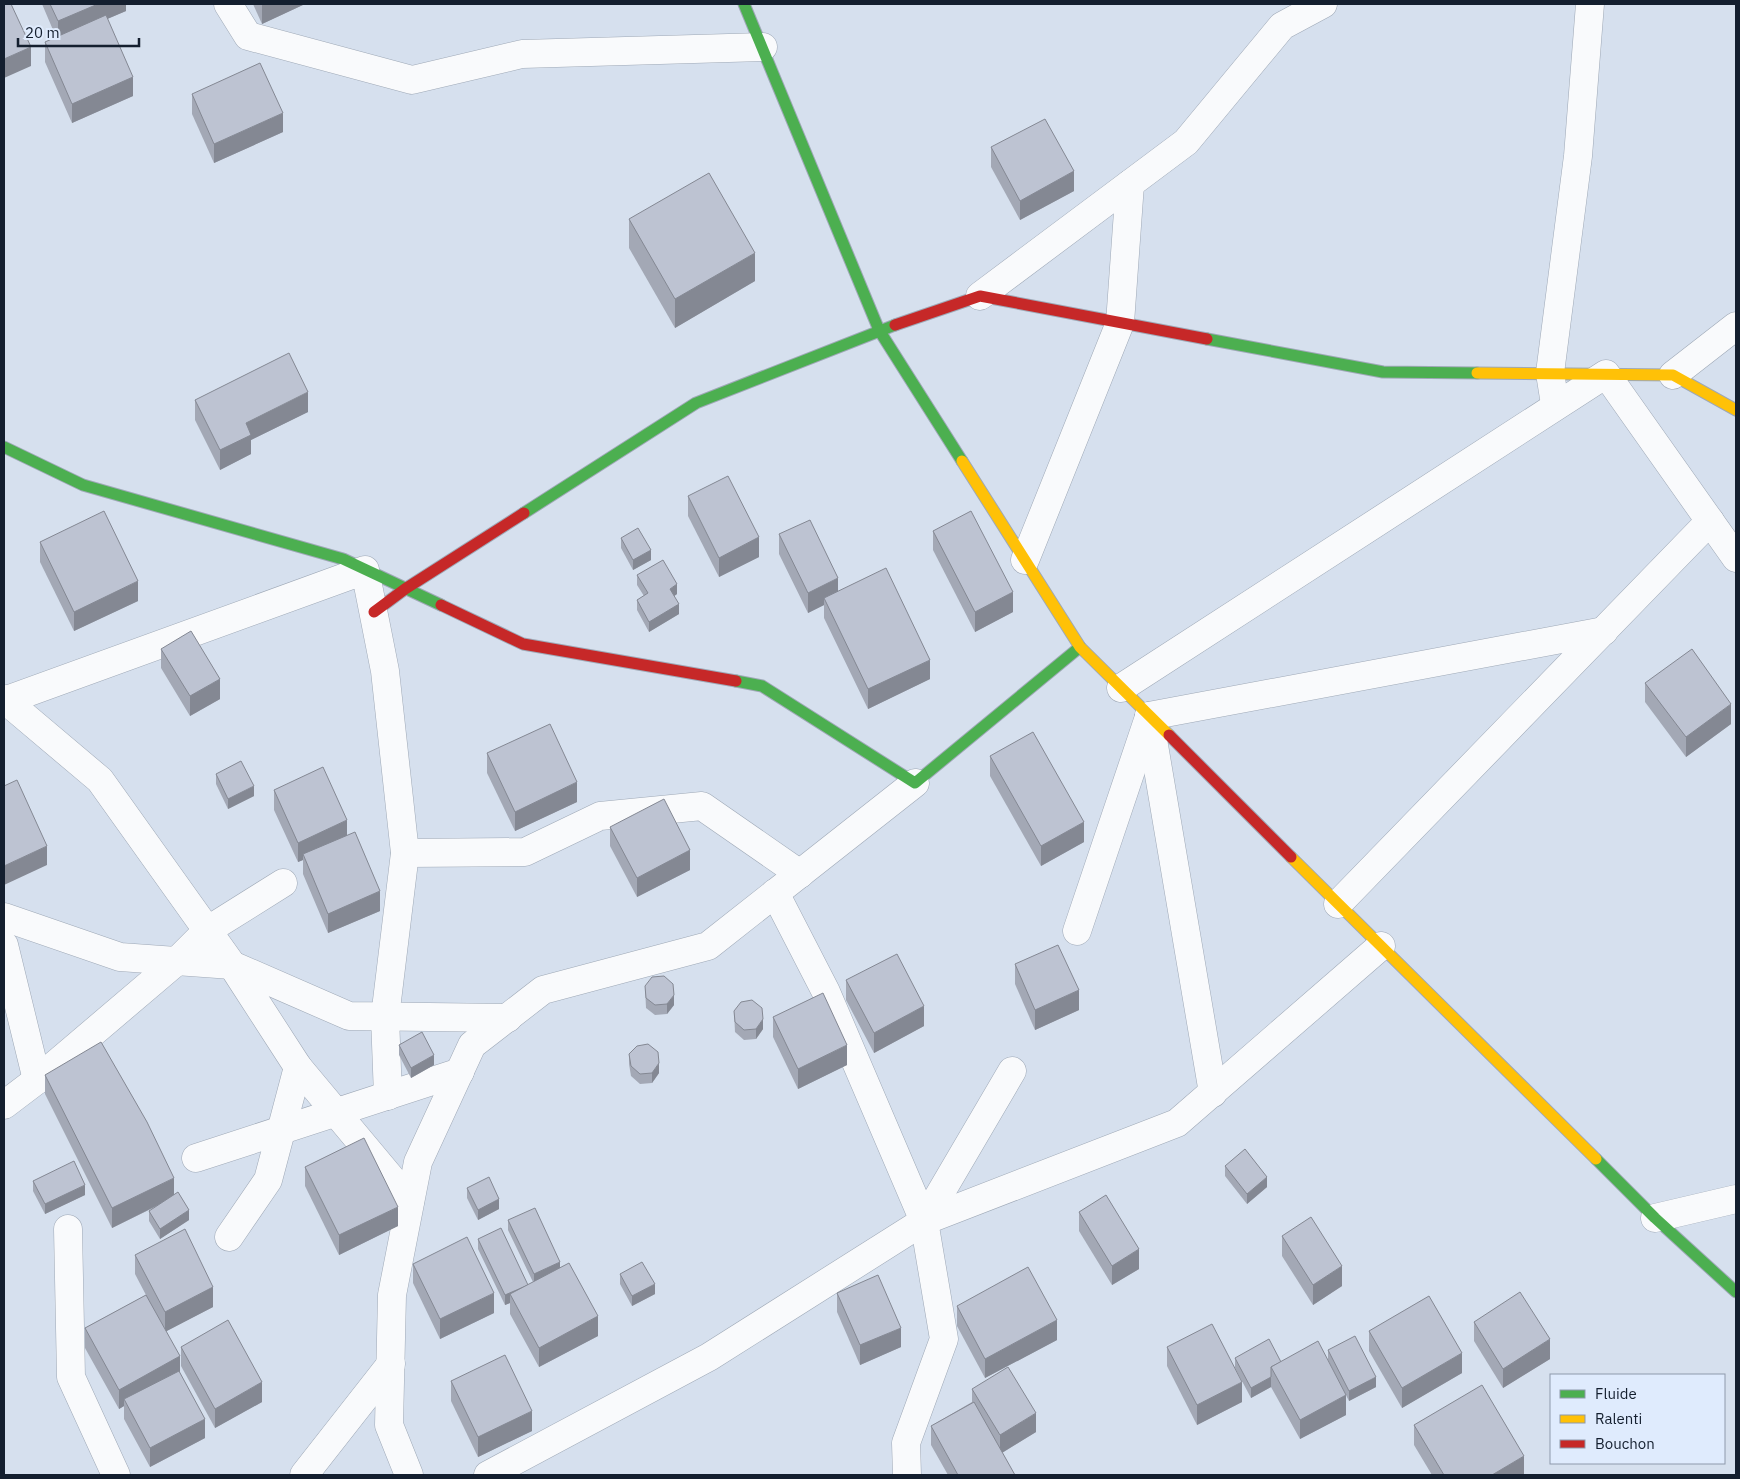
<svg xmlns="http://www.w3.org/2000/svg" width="1740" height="1479" viewBox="0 0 1740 1479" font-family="'IBM Plex Sans',sans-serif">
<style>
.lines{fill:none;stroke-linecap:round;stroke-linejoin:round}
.street-casing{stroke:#9ea8b6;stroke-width:29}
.fast-casing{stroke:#9ea8b6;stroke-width:13}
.slow-casing{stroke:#9ea8b6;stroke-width:13}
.jam-casing{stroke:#9ea8b6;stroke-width:13}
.street{stroke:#f9fafc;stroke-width:28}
.fast{stroke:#4caf50;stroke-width:11}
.slow{stroke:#ffc107;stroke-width:11}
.jam{stroke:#c62828;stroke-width:11}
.wall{fill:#a3a8b5}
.shaded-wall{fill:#848893}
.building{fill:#bdc3d2;stroke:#848893}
</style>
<rect width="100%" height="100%" fill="#d6e0ee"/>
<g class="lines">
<defs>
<g id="street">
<path d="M228 4 248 36 412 80 522 54 763 47"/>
<path d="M980 296 1186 142 1282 26 1323 4"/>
<path d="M1673 375 1736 326"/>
<path d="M1554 398 1550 373 1578 156 1590 4"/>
<path d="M1025 560 1120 323 1130 184"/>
<path d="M1121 688 1606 374 1736 558"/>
<path d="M4 699 100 780 232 965 298 1067 410 1201"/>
<path d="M4 701 365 570 385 671 405 853 385 1017 388 1096"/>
<path d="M1149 716 1604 631"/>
<path d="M1149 716 1213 1093"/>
<path d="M405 853 525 852 600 816 702 806 800 874"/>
<path d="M775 893 826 992 924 1221"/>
<path d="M1338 904 1710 521"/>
<path d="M4 917 120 957 232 965 349 1016 508 1018"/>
<path d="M1077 931 1148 720"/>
<path d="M4 945 37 1080"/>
<path d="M4 1105 37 1080 177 961 208 930 283 883"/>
<path d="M196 1158 460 1072"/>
<path d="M1655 1218 1736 1199"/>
<path d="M68 1229 71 1377 116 1475"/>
<path d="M229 1237 268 1180 298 1067"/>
<path d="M304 1475 391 1364"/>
<path d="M409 1475 389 1425 392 1295 418 1162 472 1045 543 990 708 946 915 783"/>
<path d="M488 1475 709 1357 924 1221 1177 1123 1381 946"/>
<path d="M907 1475 906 1443 944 1339 924 1221 1012 1071"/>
</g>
<g id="fast">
<path d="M744 4 879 330 962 461"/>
<path d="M1207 339 1383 372 1477 373"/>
<path d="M4 447 83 485 343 559 441 605"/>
<path d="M524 513 696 403 895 325"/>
<path d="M736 681 762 686 915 783 1080 647"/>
<path d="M1596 1159 1655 1218 1736 1292"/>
</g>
<g id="slow">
<path d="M1477 373 1673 375 1736 410"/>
<path d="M962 461 1080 647 1169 735"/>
<path d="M1291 857 1596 1159"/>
</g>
<g id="jam">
<path d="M895 325 980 296 1207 339"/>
<path d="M441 605 523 644 736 681"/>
<path d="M374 612 405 589 524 513"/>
<path d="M1169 735 1291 857"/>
</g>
</defs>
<use href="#street" class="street-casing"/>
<use href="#fast" class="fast-casing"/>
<use href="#slow" class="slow-casing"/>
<use href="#jam" class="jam-casing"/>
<use href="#street" class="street"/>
<use href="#fast" class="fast"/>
<use href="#slow" class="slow"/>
<use href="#jam" class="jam"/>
</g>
<g class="wall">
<path d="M42 4H126V11L107 19 133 96 72 123 45 62V42L56 37Z"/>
<path d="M253 4H305L262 24Z"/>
<path d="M192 94 283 132 214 163 192 114Z"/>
<path d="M991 147 1074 191 1020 220 991 167Z"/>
<path d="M629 219 755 281 675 328 629 248Z"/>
<path d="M195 400 308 412 251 440V454L220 470 195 420Z"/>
<path d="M688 496 759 557 719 577 688 516Z"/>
<path d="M933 531 1013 612 975 632 933 550Z"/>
<path d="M779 534 838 591 930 679 868 709 824 618V605L808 613 779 554Z"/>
<path d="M621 538 651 560 633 570 621 548Z"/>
<path d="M40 542 138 601 74 631 40 562Z"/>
<path d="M637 575 677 594 674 596 679 614 649 632 637 610V600L644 596 637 585Z"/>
<path d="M161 649 220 699 190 716 161 668Z"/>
<path d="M1645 683 1731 724 1686 757 1645 702Z"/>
<path d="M487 753 577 802 515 831 487 773Z"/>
<path d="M990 756 1084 842 1041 866 990 776Z"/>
<path d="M216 774 254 796 228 809 216 784Z"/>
<path d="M274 790 347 835 380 911 328 933 303 874V860L298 862 274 810Z"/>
<path d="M610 827 690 870 637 897 610 846Z"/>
<path d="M1015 964 1079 1010 1035 1030 1015 984Z"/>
<path d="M846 980 924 1026 874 1053 846 1000Z"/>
<path d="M645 986 674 1005 667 1014 655 1015 646 1008Z"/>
<path d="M734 1011 763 1029 756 1039 744 1040 735 1032Z"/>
<path d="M773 1017 847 1065 798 1089 773 1037Z"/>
<path d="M399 1045 434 1065 411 1078 399 1055Z"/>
<path d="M629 1054 659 1073 652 1083 640 1084 631 1076 629 1064Z"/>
<path d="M45 1075 174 1194 189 1220 160 1239 149 1221V1211L155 1207 112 1228 45 1094Z"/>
<path d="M1225 1166 1267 1187 1247 1204 1225 1176Z"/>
<path d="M305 1167 398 1226 339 1255 305 1186Z"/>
<path d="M33 1181 85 1195 45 1214 33 1191Z"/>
<path d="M467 1188 499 1209 478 1220 467 1198Z"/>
<path d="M1079 1212 1139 1269 1112 1285 1079 1231Z"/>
<path d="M508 1220 560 1268 598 1336 539 1367 510 1314V1303L505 1305 478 1249V1239L528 1285 533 1282 508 1230Z"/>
<path d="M1282 1236 1342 1286 1313 1305 1282 1256Z"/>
<path d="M135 1255 213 1307 166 1331 180 1373 205 1438 150 1467 124 1419V1406L119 1409 85 1348V1328L146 1295 135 1274Z"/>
<path d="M413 1264 494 1313 440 1339 413 1283Z"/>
<path d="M620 1274 655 1294 632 1306 620 1284Z"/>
<path d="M837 1293 901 1347 860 1365 837 1312Z"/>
<path d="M957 1306 1057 1340 985 1378 957 1326Z"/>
<path d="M1474 1322 1550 1359 1503 1388 1474 1341Z"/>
<path d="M1369 1331 1462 1373 1402 1408 1369 1351Z"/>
<path d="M181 1347 262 1402 215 1428 181 1366Z"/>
<path d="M1167 1347 1242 1402 1197 1425 1167 1366Z"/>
<path d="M1328 1350 1376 1387 1349 1401 1328 1360Z"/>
<path d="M1235 1358 1281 1362 1346 1415 1300 1439 1271 1387 1251 1398 1235 1368Z"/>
<path d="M451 1381 532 1431 478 1457 451 1401Z"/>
<path d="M972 1389 1036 1432 1002 1453 1015 1475H948L931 1445V1426L972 1402Z"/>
<path d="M1414 1425 1524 1475H1432L1414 1445Z"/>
</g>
<g class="shaded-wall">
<path d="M98 4H126V11L58 40V21Z"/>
<path d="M264 4H305L262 24V5Z"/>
<path d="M31 47V66L4 78V59Z"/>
<path d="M133 77V96L72 123V104Z"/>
<path d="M283 113V132L214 163V144Z"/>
<path d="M1074 171V191L1020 220V201Z"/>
<path d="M755 253V281L675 328V299Z"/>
<path d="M308 392V412L251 440V454L220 470V450L246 423Z"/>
<path d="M759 537V557L719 577V558Z"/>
<path d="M651 550V560L633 570V560Z"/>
<path d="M838 578V598H824V605L808 613V593Z"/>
<path d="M138 581V601L74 631V612Z"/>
<path d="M677 584V594L670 599V589Z"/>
<path d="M1013 592V612L975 632V612Z"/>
<path d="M679 604V614L649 632V622Z"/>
<path d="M930 660V679L868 709V689Z"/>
<path d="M220 679V699L190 716V696Z"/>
<path d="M1731 704V724L1686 757V737Z"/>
<path d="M577 782V802L515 831V812Z"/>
<path d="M254 786V796L228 809V799Z"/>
<path d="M347 820V840L303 854V860L298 862V843Z"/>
<path d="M1084 822V842L1041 866V846Z"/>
<path d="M47 846V865L4 885V866Z"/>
<path d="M690 850V870L637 897V878Z"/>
<path d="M380 891V911L328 933V914Z"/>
<path d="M1079 990V1010L1035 1030V1010Z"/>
<path d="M674 995V1005L667 1014V1004Z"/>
<path d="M924 1006V1026L874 1053V1033Z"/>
<path d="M763 1019V1029L756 1039V1029Z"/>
<path d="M847 1045V1065L798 1089V1069Z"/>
<path d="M434 1055V1065L411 1078V1068Z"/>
<path d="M659 1063V1073L652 1083V1073Z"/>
<path d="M1267 1177V1187L1247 1204V1194Z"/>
<path d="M174 1178V1197L112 1228V1208Z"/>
<path d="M85 1185V1195L45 1214V1204Z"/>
<path d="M499 1199V1209L478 1220V1210Z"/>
<path d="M398 1207V1226L339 1255V1235Z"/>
<path d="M189 1210V1220L160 1239V1229Z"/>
<path d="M1139 1249V1269L1112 1285V1266Z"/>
<path d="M560 1262V1272L534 1284V1274Z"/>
<path d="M1342 1266V1286L1313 1305V1285Z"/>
<path d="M655 1284V1294L632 1306V1296Z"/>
<path d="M528 1285 510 1294V1303L505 1305V1295Z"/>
<path d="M213 1287V1307L165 1332V1312Z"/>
<path d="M494 1293V1313L440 1339V1319Z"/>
<path d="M598 1316V1336L539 1367V1348Z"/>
<path d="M1057 1320V1340L985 1378V1359Z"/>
<path d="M901 1328V1347L860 1365V1345Z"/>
<path d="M1550 1339V1359L1503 1388V1369Z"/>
<path d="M1462 1353V1373L1402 1408V1388Z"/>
<path d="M180 1356V1376L124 1399V1406L119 1409V1390Z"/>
<path d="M1271 1377V1387L1251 1398V1388Z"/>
<path d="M1376 1377V1387L1349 1401V1391Z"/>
<path d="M262 1382V1402L215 1428V1409Z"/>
<path d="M1242 1382V1402L1197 1425V1405Z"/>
<path d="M1346 1395V1415L1300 1439V1420Z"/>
<path d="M532 1411V1431L478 1457V1437Z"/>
<path d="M1036 1413V1432L1000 1454V1435Z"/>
<path d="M205 1419V1438L150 1467V1448Z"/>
<path d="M1524 1456V1475H1492Z"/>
</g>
<g class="building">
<path d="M4 4H11L31 47 4 59Z"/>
<path d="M50 4H98L58 21Z"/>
<path d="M106 15 133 77 72 104 45 42Z"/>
<path d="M260 63 283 113 214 144 192 94Z"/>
<path d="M1045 119 1074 171 1020 201 991 147Z"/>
<path d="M709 173 755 253 675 299 629 219Z"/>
<path d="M289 353 308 392 246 423 251 435 220 450 195 400Z"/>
<path d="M728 476 759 537 719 558 688 496Z"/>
<path d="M104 511 138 581 74 612 40 542Z"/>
<path d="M971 511 1013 592 975 612 933 531Z"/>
<path d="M810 520 838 578 808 593 779 534Z"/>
<path d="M638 528 651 550 633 560 621 538Z"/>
<path d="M663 560 677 584 670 589 679 604 649 622 637 600 648 593 637 575Z"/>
<path d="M886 568 930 660 868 689 824 598Z"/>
<path d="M191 631 220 679 190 696 161 649Z"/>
<path d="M1692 649 1731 704 1686 737 1645 683Z"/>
<path d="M550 724 577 782 515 812 487 753Z"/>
<path d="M1033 732 1084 822 1041 846 990 756Z"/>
<path d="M241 761 254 786 228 799 216 774Z"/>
<path d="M323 767 347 820 298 843 274 790Z"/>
<path d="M17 780 47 846 4 866V786Z"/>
<path d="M664 799 690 850 637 878 610 827Z"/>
<path d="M355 832 380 891 328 914 303 854Z"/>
<path d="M1058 945 1079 990 1035 1010 1015 964Z"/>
<path d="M897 954 924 1006 874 1033 846 980Z"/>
<path d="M664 976 673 984 674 995 667 1004 655 1005 646 998 645 986 652 977Z"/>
<path d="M823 993 847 1045 798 1069 773 1017Z"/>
<path d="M752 1000 762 1008 763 1019 756 1029 744 1030 735 1022 734 1011 741 1002Z"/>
<path d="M422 1032 434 1055 411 1068 399 1045Z"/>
<path d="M101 1042 147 1122 174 1178 112 1208 45 1075Z"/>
<path d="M648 1044 658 1052 659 1063 652 1073 640 1074 631 1066 629 1054 637 1046Z"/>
<path d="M364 1138 398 1207 339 1235 305 1167Z"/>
<path d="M1245 1149 1267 1177 1247 1194 1225 1166Z"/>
<path d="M74 1161 85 1185 45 1204 33 1181Z"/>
<path d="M489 1177 499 1199 478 1210 467 1188Z"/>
<path d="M178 1192 189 1210 160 1229 149 1211Z"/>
<path d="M1106 1195 1139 1249 1112 1266 1079 1212Z"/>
<path d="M535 1208 560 1262 534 1274 508 1220Z"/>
<path d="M1311 1217 1342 1266 1313 1285 1282 1236Z"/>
<path d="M501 1228 528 1285 505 1295 478 1239Z"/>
<path d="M185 1229 213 1287 165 1312 135 1255Z"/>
<path d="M467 1237 494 1293 440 1319 413 1264Z"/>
<path d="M642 1262 655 1284 632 1296 620 1274Z"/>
<path d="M569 1263 598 1316 539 1348 510 1294Z"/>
<path d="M1028 1267 1057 1320 985 1359 957 1306Z"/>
<path d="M878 1275 901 1328 860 1345 837 1293Z"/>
<path d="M1520 1292 1550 1339 1503 1369 1474 1322Z"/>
<path d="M146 1295 180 1356 119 1390 85 1328Z"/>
<path d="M1429 1296 1462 1353 1402 1388 1369 1331Z"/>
<path d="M228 1320 262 1382 215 1409 181 1347Z"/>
<path d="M1212 1324 1242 1382 1197 1405 1167 1347Z"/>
<path d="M1355 1336 1376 1377 1349 1391 1328 1350Z"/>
<path d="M1269 1339 1281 1362 1271 1367V1377L1251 1388 1235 1358Z"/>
<path d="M1318 1341 1346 1395 1300 1420 1271 1367Z"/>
<path d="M505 1355 532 1411 478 1437 451 1381Z"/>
<path d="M1008 1367 1036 1413 1000 1435 972 1389Z"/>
<path d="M179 1371 205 1419 150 1448 124 1399Z"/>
<path d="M1482 1385 1524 1456 1492 1475H1444L1414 1425Z"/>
<path d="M974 1402 1015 1475H958L931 1426Z"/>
</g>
<rect width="1740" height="1479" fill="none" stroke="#141f2f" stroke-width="10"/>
<rect x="1550" y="1374" width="175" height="90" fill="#dfebfd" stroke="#8e99ab"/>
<rect x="1560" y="1390" width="25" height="8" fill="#4caf50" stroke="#8e99ab"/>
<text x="1595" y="1399" font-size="15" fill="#141f2f">Fluide</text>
<rect x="1560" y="1415" width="25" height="8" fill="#ffc107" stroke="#8e99ab"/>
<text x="1595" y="1424" font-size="15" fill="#141f2f">Ralenti</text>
<rect x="1560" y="1440" width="25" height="8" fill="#c62828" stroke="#8e99ab"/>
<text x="1595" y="1449" font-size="15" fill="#141f2f">Bouchon</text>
<path d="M18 38v8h121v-8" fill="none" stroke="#141f2f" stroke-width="2.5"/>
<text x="25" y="38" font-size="15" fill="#141f2f" stroke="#dfebfd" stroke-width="4" paint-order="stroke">20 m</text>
</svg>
